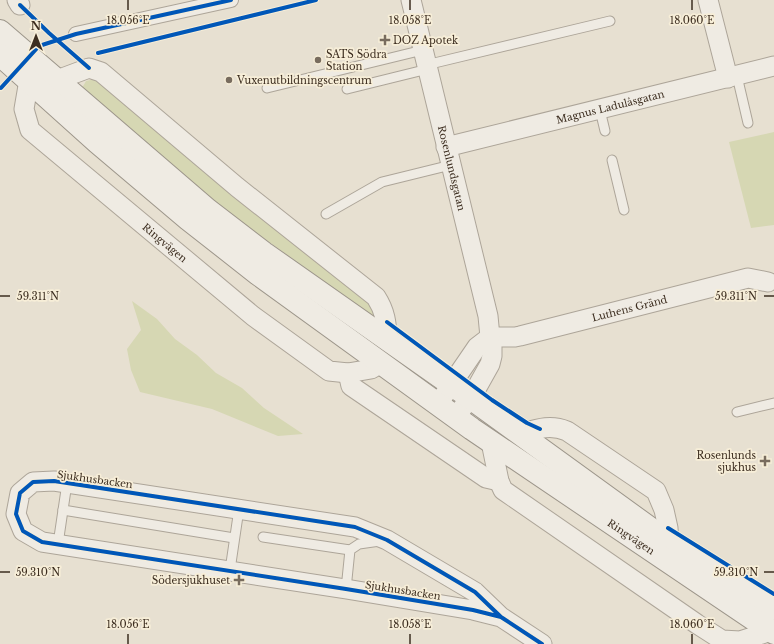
<svg xmlns="http://www.w3.org/2000/svg" width="774" height="644" viewBox="0 0 774 644" font-family="'Libre Baskerville',serif">
<style>
.green{fill:#d6d7b3}
.lines{fill:none;stroke-linecap:round;stroke-linejoin:round}
.service-casing{stroke:#ada599;stroke-width:11}
.pedestrian-casing{stroke:#ada599;stroke-width:16}
.minor-casing{stroke:#ada599;stroke-width:21}
.secondary-casing{stroke:#9c958a;stroke-width:24}
.service{stroke:#efebe3;stroke-width:9}
.pedestrian{stroke:#efebe3;stroke-width:14}
.minor{stroke:#efebe3;stroke-width:19}
.secondary{stroke:#efebe3;stroke-width:22}
.cycleway-casing{stroke:#f7eed8;stroke-width:6}
.cycleway{stroke:#0057b8;stroke-width:4}
.ticks{fill:none;stroke:#3d2e20;stroke-width:1.5}
.poi-dot{fill:#786c5e;stroke:#f7eed8;stroke-width:1.5}
.labels{text-anchor:middle;stroke-width:3.5;stroke-linejoin:round;paint-order:stroke}
.poi-label{font-size:10px;fill:#3d2e20;stroke:#f7eed8;text-anchor:start}
.street-label{font-size:10px;fill:#3d2e20;stroke:#f7eed8}
.ticks-label{font-size:10px;text-anchor:middle;fill:#3d2e20;stroke:#f7eed8;stroke-width:3.5;stroke-linejoin:round;paint-order:stroke}
</style>
<rect width="100%" height="100%" fill="#e7e0d1"/>
<g class="green">
<path d="M95 79 373 305 379 315 375 318 212 201 82 88 86 81Z"/>
<path d="M774 132V225L751 228 729 142Z"/>
<path d="M132 301 157 319 175 339 197 355 216 373 242 388 264 408 303 434 278 436 212 409 140 392 131 370 127 349 141 330Z"/>
</g>
<g class="lines">
<defs>
<g id="service">
<path d="M426 65 610 21"/>
<path d="M737 76 748 123"/>
<path d="M267 88 423 50"/>
<path d="M347 89 428 69"/>
<path d="M600 110 605 131"/>
<path d="M612 160 624 210"/>
<path d="M326 214 382 182 451 165"/>
<path d="M737 412 774 403"/>
<path d="M63 510 234 538"/>
<path d="M263 537 350 550"/>
<path d="M58 544 67 483"/>
<path d="M230 570 239 509"/>
<path d="M346 589 350 550 359 544 380 541"/>
</g>
<path id="pedestrian" d="M76 34 231 0"/>
<g id="minor">
<path d="M17 0 20 5"/>
<path id="s1" d="M411 0 488 316 490 337 492 347V356L490 364 476 389 456 417"/>
<path d="M708 0 728 78"/>
<path id="s2" d="M29 80 24 109 30 130 253 316 329 371 348 373 371 369 381 363"/>
<path d="M57 80 89 68 101 72 237 187 376 297C385 311 387 323 387 340"/>
<path id="s3" d="M446 147 774 66"/>
<path id="s4" d="M490 337H515L520 336 748 278 768 282"/>
<path d="M348 373 351 386 486 478 499 481"/>
<path d="M438 404 477 347 490 337"/>
<path d="M520 434C537 429 550 424 567 431L656 491 664 510 668 528 669 542"/>
<path d="M491 442 499 481 503 490 697 624 722 640 740 641 771 631"/>
<path d="M501 617 473 610 346 589 42 542 23 531 16 514 20 493 33 482 54 481 355 527 387 540 475 592 501 617 542 644"/>
</g>
<g id="secondary">
<path d="M0 31 208 210 264 253 469 397 669 542 774 609"/>
<path id="s5" d="M0 55 97 142 188 219 258 274 472 429 774 633"/>
</g>
</defs>
<use href="#service" class="service-casing"/>
<use href="#pedestrian" class="pedestrian-casing"/>
<use href="#minor" class="minor-casing"/>
<use href="#secondary" class="secondary-casing"/>
<use href="#service" class="service"/>
<use href="#pedestrian" class="pedestrian"/>
<use href="#minor" class="minor"/>
<use href="#secondary" class="secondary"/>
<defs>
<g id="cycleway">
<path d="M20 5 49 33 89 68"/>
<path d="M98 53 316 0"/>
<path d="M1 88 39 46 76 34 231 0"/>
<path d="M387 322 492 400 527 423 540 429"/>
<path d="M668 528 774 594"/>
<path d="M501 617 473 610 346 589 42 542 23 531 16 514 20 493 33 482 54 481 355 527 387 540 475 592 501 617 542 644"/>
</g>
</defs>
<use href="#cycleway" class="cycleway-casing"/>
<use href="#cycleway" class="cycleway"/>
</g>
<path class="ticks" d="M128 0V10M410 0V10M692 0V10M0 296H10M764 296H774M0 572H10M764 572H774M128 634V644M410 634V644M692 634V644"/>
<g class="poi-dot">
<path d="M383 34h4v4h4v4h-4v4h-4v-4h-4v-4h4z"/>
<circle cx="318" cy="60" r="4"/>
<circle cx="229" cy="80" r="4"/>
<path d="M763 455h4v4h4v4h-4v4h-4v-4h-4v-4h4z"/>
<path d="M237 574h4v4h4v4h-4v4h-4v-4h-4v-4h4z"/>
</g>
<g class="labels">
<g class="poi-label">
<text x="393" y="44">DOZ Apotek</text>
<text x="326" y="58">SATS Södra<tspan x="326" dy="12">Station</tspan></text>
<text x="237" y="84">Vuxenutbildningscentrum</text>
<text x="756" y="459" text-anchor="end">Rosenlunds<tspan x="756" dy="12">sjukhus</tspan></text>
<text x="230" y="584" text-anchor="end">Södersjukhuset</text>
</g>
<g class="street-label">
<text dy="4" stroke="none"><textPath href="#s3" startOffset="169">Magnus Ladulåsgatan</textPath></text>
<text dy="4" stroke="none"><textPath href="#s1" startOffset="173">Rosenlundsgatan</textPath></text>
<text dy="4" stroke="none"><textPath href="#s2" startOffset="227">Ringvägen</textPath></text>
<text dy="4" stroke="none"><textPath href="#s4" startOffset="143">Luthens Gränd</textPath></text>
<text transform="translate(95 479) rotate(8)" y="4">Sjukhusbacken</text>
<text dy="4" stroke="none"><textPath href="#s5" startOffset="795">Ringvägen</textPath></text>
<text transform="translate(403 590) rotate(9)" y="4">Sjukhusbacken</text>
</g>
</g>
<g class="ticks-label">
<text x="128" y="24">18.056°E</text>
<text x="410" y="24">18.058°E</text>
<text x="692" y="24">18.060°E</text>
<text x="38" y="300">59.311°N</text>
<text x="736" y="300">59.311°N</text>
<text x="38" y="576">59.310°N</text>
<text x="736" y="576">59.310°N</text>
<text x="128" y="628">18.056°E</text>
<text x="410" y="628">18.058°E</text>
<text x="692" y="628">18.060°E</text>
</g>
<g transform="translate(36 36)" stroke="#f7eed8" stroke-width="3" paint-order="stroke">
<path d="M0-3L7 15L0 10L-7 15Z" fill="#3d2e20"/>
<text y="-6" font-size="11" font-weight="bold" text-anchor="middle" fill="#3d2e20">N</text>
</g>
</svg>
